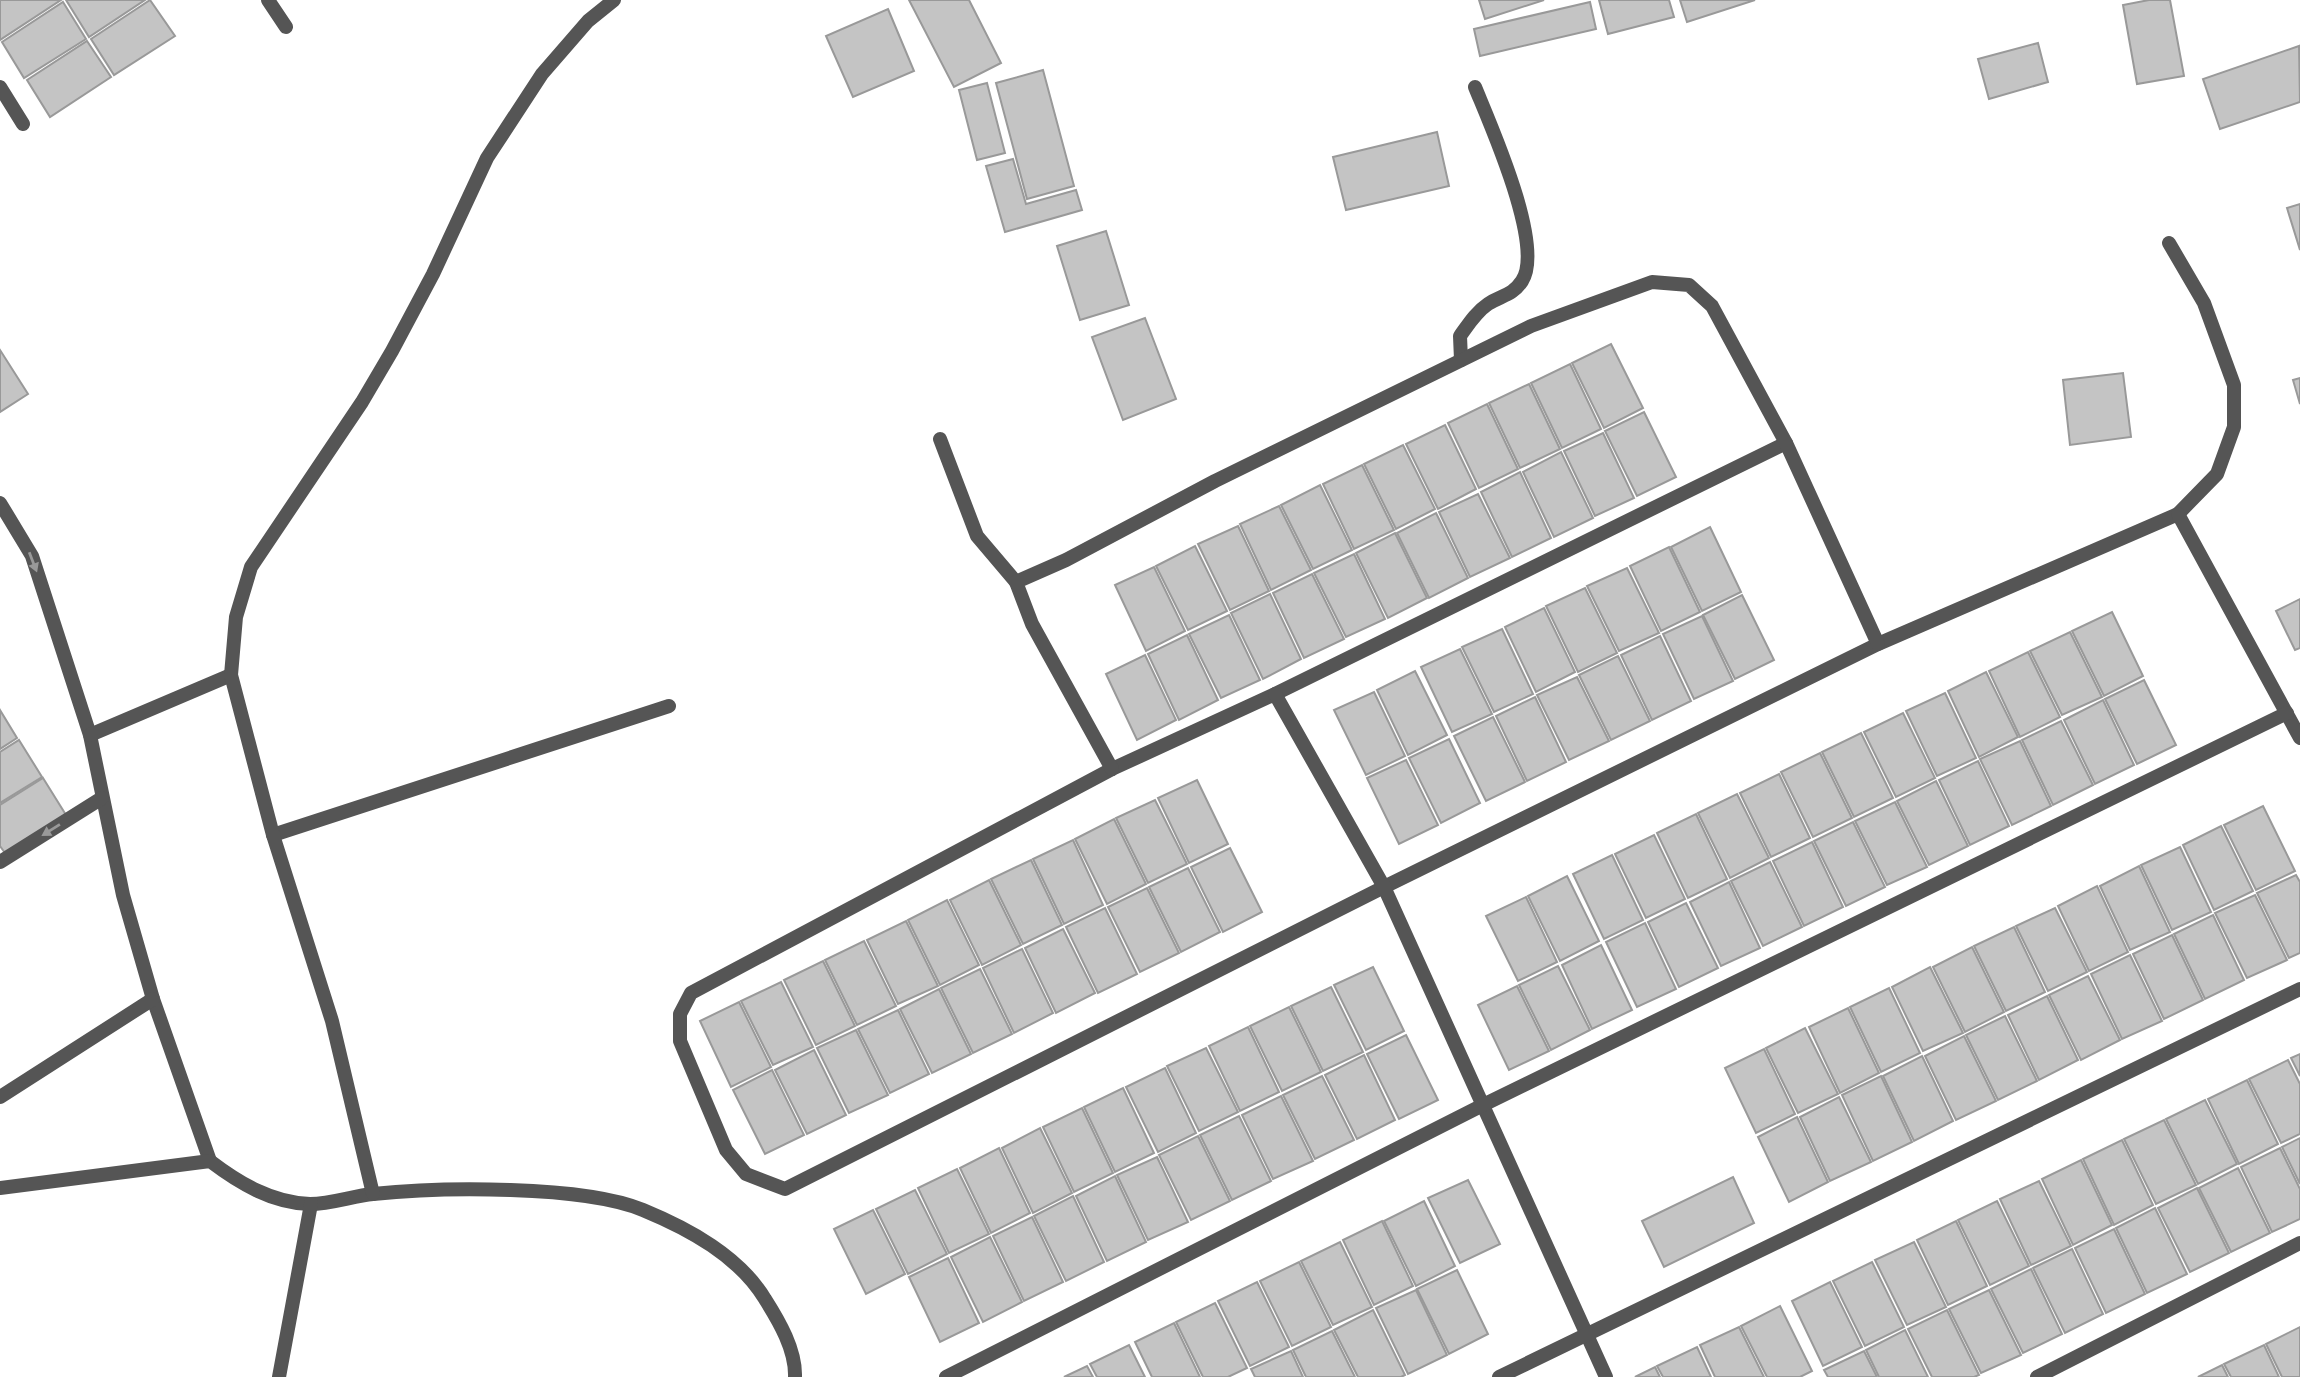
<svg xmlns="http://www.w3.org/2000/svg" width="2300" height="1377" viewBox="0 0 2300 1377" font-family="'Archivo Narrow',sans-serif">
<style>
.building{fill:#c4c4c4;stroke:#999;stroke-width:2}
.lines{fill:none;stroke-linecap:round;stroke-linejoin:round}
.lane{stroke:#555;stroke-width:14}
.street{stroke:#555;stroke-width:14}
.oneway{fill:#999}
</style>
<rect width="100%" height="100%" fill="#fff"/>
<g class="building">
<path d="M0 0H61L0 40Z"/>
<path d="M66 0H145L89 37Z"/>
<path d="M150 0 175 36 114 75 91 39Z"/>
<path d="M909 0H969L1001 63 954 87Z"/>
<path d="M1479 0H1544L1485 19Z"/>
<path d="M1599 0H1669L1674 17 1608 34Z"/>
<path d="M1680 0H1755L1687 22Z"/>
<path d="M2149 0H2170L2184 76 2137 84 2123 5Z"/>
<path d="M63 2 86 39 24 78 2 42Z"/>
<path d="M1590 2 1596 29 1480 56 1474 29Z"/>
<path d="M888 9 914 71 853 97 826 36Z"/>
<path d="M87 41 111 77 50 117 27 80Z"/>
<path d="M2038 43 2048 82 1989 99 1978 59Z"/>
<path d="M2299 46 2300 102 2220 129 2203 79Z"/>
<path d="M1043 70 1074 186 1027 199 996 83Z"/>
<path d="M987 83 1005 153 977 160 959 90Z"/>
<path d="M1437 132 1449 186 1346 210 1333 157Z"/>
<path d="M1013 159 1026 204 1076 190 1082 210 1005 232 986 166Z"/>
<path d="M2300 204V250L2287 208Z"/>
<path d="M1106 231 1129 305 1080 320 1057 246Z"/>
<path d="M1145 318 1176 399 1123 420 1092 337Z"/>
<path d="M1611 344 1643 408 1604 428 1572 363Z"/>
<path d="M0 350 28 394 0 412Z"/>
<path d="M1570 364 1601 429 1562 448 1531 383Z"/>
<path d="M2123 373 2131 437 2070 445 2063 380Z"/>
<path d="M2300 378V404L2293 380Z"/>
<path d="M1529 384 1560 449 1520 468 1489 403Z"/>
<path d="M1487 404 1518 469 1479 488 1448 423Z"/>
<path d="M1644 412 1676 477 1637 496 1605 431Z"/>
<path d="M1445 425 1476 489 1438 509 1406 444Z"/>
<path d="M1603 433 1634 498 1595 516 1564 451Z"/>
<path d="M1403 445 1435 509 1396 529 1364 464Z"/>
<path d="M1561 452 1593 518 1554 537 1523 472Z"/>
<path d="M1362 465 1394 530 1354 549 1323 484Z"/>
<path d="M1520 472 1551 538 1512 557 1481 492Z"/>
<path d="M1320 485 1352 550 1313 569 1281 505Z"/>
<path d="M1478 494 1510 558 1470 577 1439 512Z"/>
<path d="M1279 506 1311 570 1271 590 1240 524Z"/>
<path d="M1436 513 1468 578 1429 598 1397 533Z"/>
<path d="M1238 526 1269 591 1230 610 1198 544Z"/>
<path d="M1710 527 1741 592 1702 611 1671 547Z"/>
<path d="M1395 533 1427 598 1388 618 1356 553Z"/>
<path d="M1195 546 1227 611 1188 630 1156 566Z"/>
<path d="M1669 547 1700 612 1661 631 1630 566Z"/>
<path d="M1354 554 1385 619 1346 637 1314 573Z"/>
<path d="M1154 567 1185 631 1146 651 1115 585Z"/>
<path d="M1627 568 1659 633 1619 651 1587 586Z"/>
<path d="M1312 574 1344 639 1304 658 1273 593Z"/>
<path d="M1585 588 1617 653 1578 672 1546 606Z"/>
<path d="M1270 594 1301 659 1263 679 1231 613Z"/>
<path d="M1742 595 1774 660 1735 679 1703 615Z"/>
<path d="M2300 599V648L2295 650 2276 611Z"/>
<path d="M1544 608 1575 672 1536 692 1505 627Z"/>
<path d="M2112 612 2143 676 2104 696 2072 631Z"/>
<path d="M1229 615 1260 680 1221 698 1189 634Z"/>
<path d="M1702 616 1733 681 1694 699 1663 634Z"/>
<path d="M1502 629 1533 694 1494 712 1462 647Z"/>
<path d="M2070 632 2102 697 2062 715 2030 651Z"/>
<path d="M1187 635 1218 700 1179 720 1148 654Z"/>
<path d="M1660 636 1691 701 1652 720 1621 655Z"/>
<path d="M1460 649 1492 714 1452 732 1421 667Z"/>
<path d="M2028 652 2060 717 2020 737 1989 671Z"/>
<path d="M1145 655 1176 720 1137 740 1106 674Z"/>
<path d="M1618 656 1650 721 1611 740 1579 675Z"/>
<path d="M1415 671 1447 735 1408 755 1377 690Z"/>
<path d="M1986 672 2018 737 1979 757 1948 691Z"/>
<path d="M1577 677 1609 741 1569 760 1537 695Z"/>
<path d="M2144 680 2176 745 2137 764 2105 699Z"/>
<path d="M1374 692 1405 756 1366 775 1334 710Z"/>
<path d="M1945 693 1976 758 1937 776 1906 711Z"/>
<path d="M1535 697 1566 762 1527 781 1496 716Z"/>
<path d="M2103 700 2134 765 2095 784 2064 720Z"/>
<path d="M0 710 17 738 0 749Z"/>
<path d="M1903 713 1935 778 1896 797 1864 732Z"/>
<path d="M1493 717 1525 782 1486 801 1454 736Z"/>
<path d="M2061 721 2093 785 2053 805 2022 740Z"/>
<path d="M1861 733 1893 798 1854 817 1822 752Z"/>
<path d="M1449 739 1480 803 1441 823 1409 758Z"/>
<path d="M19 740 42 777 0 803V752Z"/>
<path d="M2020 741 2051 806 2012 825 1980 759Z"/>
<path d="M1820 753 1852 818 1813 837 1781 772Z"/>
<path d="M1406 760 1438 825 1399 844 1367 778Z"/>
<path d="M1978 761 2009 826 1970 845 1939 780Z"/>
<path d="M1779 774 1810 838 1771 857 1740 793Z"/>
<path d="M43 778 66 815 5 853 0 846V805Z"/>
<path d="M1197 780 1228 844 1189 863 1158 798Z"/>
<path d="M1936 781 1968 846 1929 865 1897 801Z"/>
<path d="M1737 794 1769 858 1730 878 1698 813Z"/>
<path d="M1155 800 1187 864 1148 883 1116 818Z"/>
<path d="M1895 802 1927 867 1887 885 1855 821Z"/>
<path d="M2263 806 2295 871 2256 890 2224 825Z"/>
<path d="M1696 814 1727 879 1688 898 1657 833Z"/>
<path d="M1114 819 1146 884 1107 904 1075 839Z"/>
<path d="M1853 822 1885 887 1846 906 1814 841Z"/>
<path d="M2221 826 2253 891 2214 910 2183 845Z"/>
<path d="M1654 835 1685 899 1646 918 1615 854Z"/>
<path d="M1073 840 1103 905 1064 924 1033 859Z"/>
<path d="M1812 842 1843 907 1804 926 1773 861Z"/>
<path d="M2180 847 2211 912 2172 930 2141 865Z"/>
<path d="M1230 848 1262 912 1223 932 1191 867Z"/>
<path d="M1612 855 1643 920 1604 939 1573 874Z"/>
<path d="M1031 860 1062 925 1023 944 991 879Z"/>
<path d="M1770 862 1802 927 1763 946 1731 881Z"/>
<path d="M2139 866 2170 932 2130 950 2100 886Z"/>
<path d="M1188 868 1220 932 1181 952 1149 887Z"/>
<path d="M2296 875 2300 882V953L2289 958 2257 893Z"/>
<path d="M1567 876 1599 941 1560 961 1528 896Z"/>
<path d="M989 880 1021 945 982 965 950 900Z"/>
<path d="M1729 882 1760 948 1721 966 1690 902Z"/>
<path d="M2097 886 2128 952 2089 971 2058 906Z"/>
<path d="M1147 888 1179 953 1140 972 1108 907Z"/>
<path d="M2255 895 2287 960 2247 978 2215 913Z"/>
<path d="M1526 897 1557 962 1518 981 1486 916Z"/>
<path d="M947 900 979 965 940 985 908 920Z"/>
<path d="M1686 903 1718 968 1679 987 1648 922Z"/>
<path d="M1105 908 1137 974 1098 993 1066 927Z"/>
<path d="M2055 908 2087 972 2048 991 2016 926Z"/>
<path d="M2213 915 2244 980 2205 999 2174 934Z"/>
<path d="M906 921 938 986 898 1004 867 940Z"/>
<path d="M1645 923 1676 989 1637 1007 1606 942Z"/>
<path d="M2014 927 2045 992 2006 1011 1974 946Z"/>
<path d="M1063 929 1095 993 1056 1013 1025 948Z"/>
<path d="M2172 935 2203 1000 2164 1019 2133 954Z"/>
<path d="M864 941 896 1006 857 1025 825 960Z"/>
<path d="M1601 945 1632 1010 1592 1029 1562 965Z"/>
<path d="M1972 947 2004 1012 1965 1032 1933 967Z"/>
<path d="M1022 949 1053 1013 1014 1033 983 968Z"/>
<path d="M2130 955 2162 1021 2122 1039 2091 974Z"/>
<path d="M823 961 855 1026 816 1045 784 980Z"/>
<path d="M1558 966 1590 1030 1551 1050 1519 985Z"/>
<path d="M1373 967 1404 1031 1366 1050 1334 985Z"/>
<path d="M1930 967 1963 1033 1923 1051 1892 987Z"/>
<path d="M980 969 1012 1034 973 1053 941 988Z"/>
<path d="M2088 976 2120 1040 2081 1060 2049 995Z"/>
<path d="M781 982 813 1047 773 1065 741 1001Z"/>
<path d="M1517 986 1549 1051 1509 1070 1478 1005Z"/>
<path d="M1331 987 1363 1052 1323 1071 1291 1006Z"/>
<path d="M1889 988 1920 1053 1881 1072 1850 1007Z"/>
<path d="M939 989 971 1054 932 1073 900 1009Z"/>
<path d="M2047 996 2078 1060 2039 1080 2008 1015Z"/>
<path d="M739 1002 771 1067 731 1087 700 1021Z"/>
<path d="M1289 1007 1321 1072 1282 1091 1250 1026Z"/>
<path d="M1848 1008 1879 1073 1840 1093 1809 1027Z"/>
<path d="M898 1010 929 1074 890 1093 858 1029Z"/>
<path d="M2005 1016 2037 1081 1998 1100 1966 1035Z"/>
<path d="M1248 1027 1279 1092 1240 1111 1209 1046Z"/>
<path d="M1805 1028 1838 1094 1798 1113 1766 1048Z"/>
<path d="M856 1030 888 1095 849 1113 817 1048Z"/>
<path d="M1406 1035 1438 1100 1399 1119 1367 1054Z"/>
<path d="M1964 1036 1996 1101 1956 1120 1925 1056Z"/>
<path d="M1206 1048 1238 1112 1199 1131 1167 1066Z"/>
<path d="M1764 1049 1795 1114 1756 1133 1725 1068Z"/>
<path d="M814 1050 846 1115 807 1134 775 1070Z"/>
<path d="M2300 1054V1076L2291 1058Z"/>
<path d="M1364 1055 1395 1120 1357 1139 1325 1075Z"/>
<path d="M1922 1056 1953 1121 1914 1141 1883 1076Z"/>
<path d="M2288 1060 2300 1084V1134L2281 1143 2249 1079Z"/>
<path d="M1165 1068 1196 1133 1158 1152 1126 1087Z"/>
<path d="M772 1070 804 1135 765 1154 733 1090Z"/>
<path d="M1322 1076 1354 1140 1315 1159 1283 1095Z"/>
<path d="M1881 1076 1912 1142 1873 1161 1842 1095Z"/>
<path d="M2247 1080 2278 1144 2239 1164 2208 1099Z"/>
<path d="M1123 1088 1154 1153 1115 1172 1084 1107Z"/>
<path d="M1281 1096 1313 1161 1273 1179 1242 1115Z"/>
<path d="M1839 1097 1871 1162 1830 1181 1800 1117Z"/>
<path d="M2205 1100 2237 1164 2198 1184 2166 1119Z"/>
<path d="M1082 1108 1113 1173 1074 1192 1043 1127Z"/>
<path d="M1239 1116 1271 1181 1232 1200 1200 1135Z"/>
<path d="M1797 1117 1828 1182 1789 1202 1758 1137Z"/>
<path d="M2164 1120 2196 1185 2156 1204 2124 1139Z"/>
<path d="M1040 1128 1072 1193 1033 1213 1002 1148Z"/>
<path d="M1198 1136 1230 1201 1191 1220 1159 1155Z"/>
<path d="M2300 1138V1184L2282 1147Z"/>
<path d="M2122 1140 2153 1205 2114 1225 2083 1159Z"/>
<path d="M999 1148 1030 1213 991 1233 960 1168Z"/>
<path d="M2280 1148 2300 1189V1219L2272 1232 2241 1167Z"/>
<path d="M1157 1157 1188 1222 1148 1240 1117 1175Z"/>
<path d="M2081 1160 2112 1225 2073 1245 2042 1179Z"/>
<path d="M2238 1168 2270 1233 2231 1252 2199 1188Z"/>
<path d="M957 1169 989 1234 949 1253 918 1188Z"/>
<path d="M1115 1176 1146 1242 1107 1261 1076 1196Z"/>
<path d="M1733 1177 1754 1223 1664 1267 1642 1221Z"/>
<path d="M1468 1180 1500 1244 1460 1263 1428 1198Z"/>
<path d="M2039 1181 2071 1246 2031 1265 2000 1199Z"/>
<path d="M2197 1188 2229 1253 2190 1272 2158 1208Z"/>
<path d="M915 1190 947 1254 908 1274 876 1209Z"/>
<path d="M1073 1196 1104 1262 1066 1281 1034 1216Z"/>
<path d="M1424 1201 1455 1266 1416 1286 1384 1221Z"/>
<path d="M1997 1201 2029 1266 1990 1285 1958 1220Z"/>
<path d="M2155 1208 2187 1274 2147 1293 2116 1228Z"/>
<path d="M873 1210 905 1274 866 1294 834 1229Z"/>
<path d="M1032 1217 1063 1282 1024 1301 993 1236Z"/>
<path d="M1382 1221 1413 1286 1374 1305 1343 1240Z"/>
<path d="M1956 1221 1987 1286 1948 1305 1917 1240Z"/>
<path d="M2114 1229 2145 1294 2106 1313 2075 1248Z"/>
<path d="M990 1237 1022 1302 983 1322 951 1257Z"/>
<path d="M1340 1242 1372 1307 1333 1325 1301 1261Z"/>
<path d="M1914 1242 1946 1307 1907 1325 1875 1260Z"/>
<path d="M2072 1249 2103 1314 2065 1333 2033 1268Z"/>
<path d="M948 1258 979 1323 940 1342 909 1277Z"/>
<path d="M1299 1262 1331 1327 1292 1346 1260 1281Z"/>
<path d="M1872 1262 1904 1327 1865 1346 1833 1281Z"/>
<path d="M2031 1269 2062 1334 2023 1353 1991 1289Z"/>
<path d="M1457 1270 1488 1334 1449 1354 1417 1289Z"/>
<path d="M1257 1282 1289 1347 1250 1366 1218 1301Z"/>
<path d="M1830 1282 1862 1347 1823 1366 1792 1301Z"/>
<path d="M1416 1290 1447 1355 1408 1374 1376 1308Z"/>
<path d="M1989 1290 2021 1355 1981 1373 1949 1309Z"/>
<path d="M1215 1303 1247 1368 1228 1377H1203L1176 1322Z"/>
<path d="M1780 1306 1812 1371 1800 1377H1767L1741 1326Z"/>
<path d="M1373 1310 1405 1375 1401 1377H1358L1334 1330Z"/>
<path d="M1947 1310 1979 1375 1974 1377H1932L1908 1329Z"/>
<path d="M1174 1323 1200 1377H1152L1135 1342Z"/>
<path d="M1739 1327 1764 1377H1715L1700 1345Z"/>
<path d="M2300 1327V1377H2282L2266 1344Z"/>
<path d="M1905 1330 1928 1377H1879L1866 1350Z"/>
<path d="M1332 1331 1355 1377H1306L1293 1350Z"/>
<path d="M1129 1345 1145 1377H1097L1090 1364Z"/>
<path d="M2264 1345 2279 1377H2231L2224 1364Z"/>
<path d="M1697 1347 1711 1377H1663L1657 1366Z"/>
<path d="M1291 1351 1303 1377H1255L1251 1369Z"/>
<path d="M1864 1351 1877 1377H1828L1824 1370Z"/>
<path d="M2222 1365 2228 1377H2198Z"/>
<path d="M1087 1366 1093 1377H1064Z"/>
<path d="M1655 1367 1660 1377H1635Z"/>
</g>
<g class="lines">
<path class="lane" d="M273 835 669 706"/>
<g class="street">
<path d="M268 0 286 27"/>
<path d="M0 87 23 124"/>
<path d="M1461 360 1460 336C1468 325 1476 312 1488 304 1502 295 1512 296 1522 281 1545 246 1490 124 1475 87"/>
<path d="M940 439 977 536 1016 582"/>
<path d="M1786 443 1275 694 1112 769 691 993 680 1014V1041L726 1150 746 1174 785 1189 1384 887 1878 644 2178 514 2217 474 2234 427V385L2204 303 2169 243"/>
<path d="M0 503 32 556 90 735 123 895 153 999 210 1161"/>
<path d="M2178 514 2300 738"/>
<path d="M1275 694 1384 887 1606 1377"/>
<path d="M90 735 231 675"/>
<path d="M1112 769 1032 624 1016 582 1066 560 1215 481 1531 326 1652 282 1689 285 1712 306 1786 443 1878 644"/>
<path d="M0 862 102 798"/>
<path d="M0 1097 153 999"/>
<path d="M0 1188 210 1161C239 1183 272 1203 310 1204 331 1204 353 1196 373 1194 440 1187 583 1185 643 1210 689 1229 739 1256 765 1299 779 1321 796 1350 795 1377"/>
<path d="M373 1194 332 1021 273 835 231 675 236 617 251 567 362 402 392 351 433 274 487 158 542 74 588 21 614 0"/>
<path d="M279 1377 311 1204"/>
<path d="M946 1377 1481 1106 2287 713"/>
<path d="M1499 1377 2300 989"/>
<path d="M2037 1377 2300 1243"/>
</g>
</g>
<defs><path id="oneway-solid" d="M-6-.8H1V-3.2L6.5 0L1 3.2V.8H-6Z" transform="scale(1.75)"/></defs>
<g class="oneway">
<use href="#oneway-solid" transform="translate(33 562) rotate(69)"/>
<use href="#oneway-solid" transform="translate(51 830) rotate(148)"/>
</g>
</svg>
